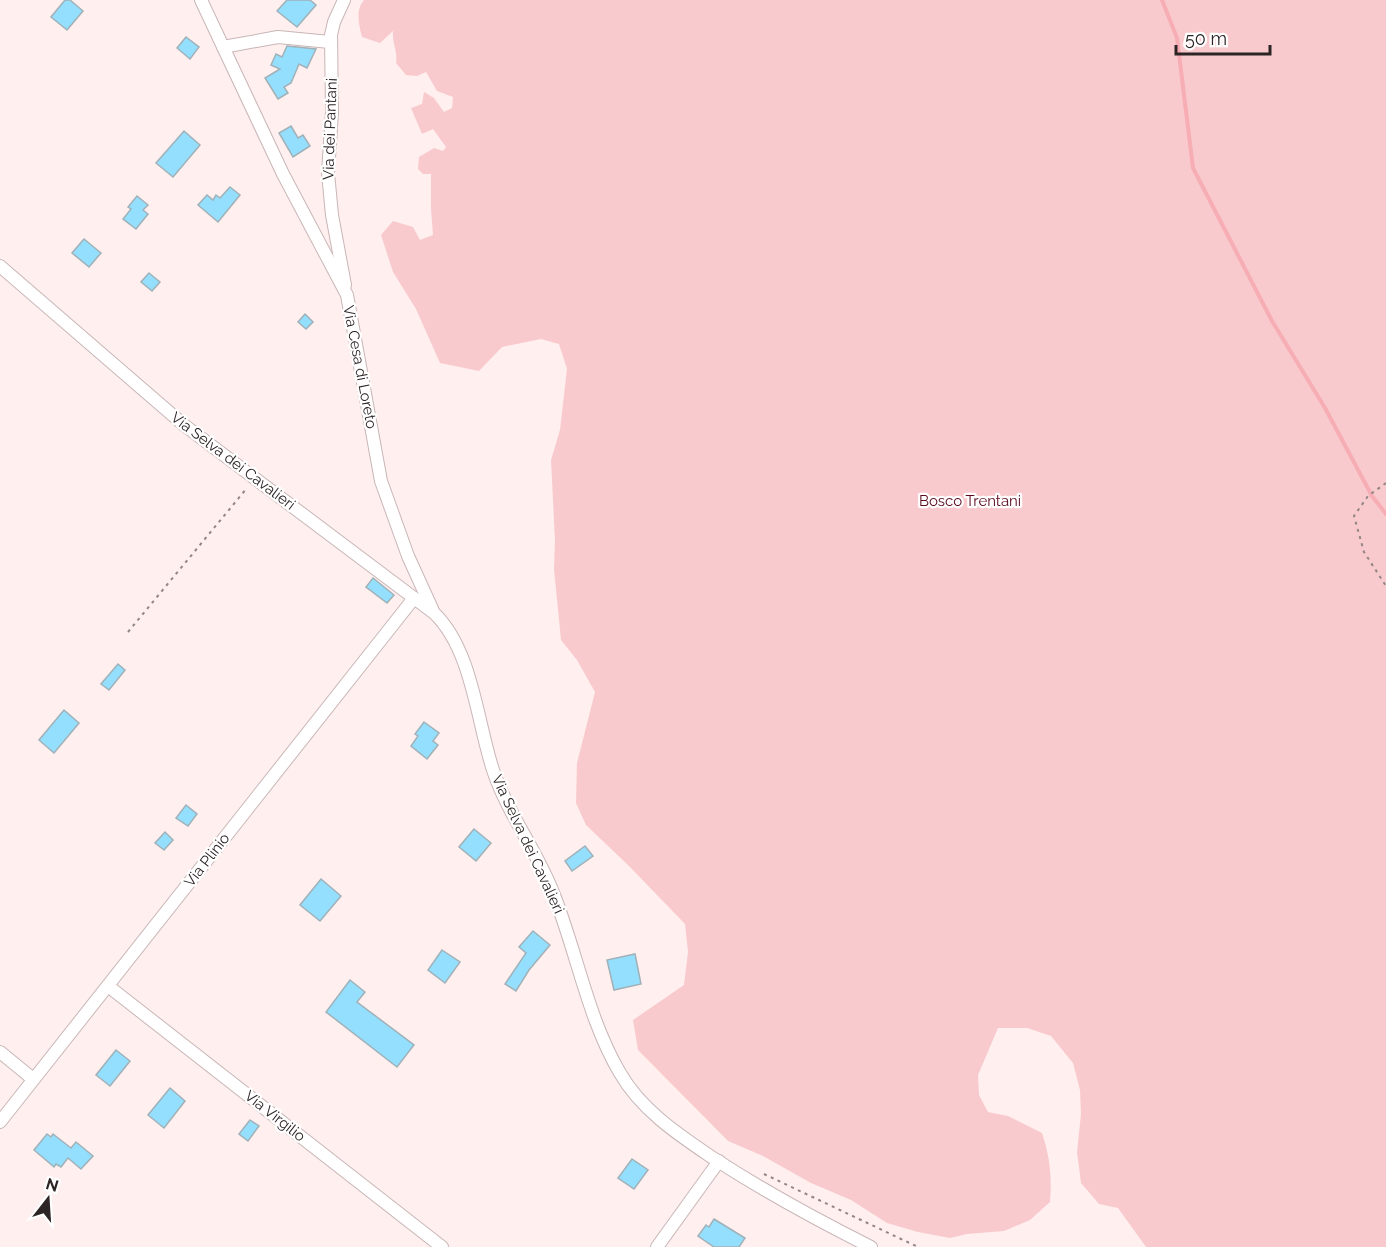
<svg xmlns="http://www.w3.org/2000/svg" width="1386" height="1247" viewBox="0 0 1386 1247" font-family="Raleway,sans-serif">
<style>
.green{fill:#f9cacd}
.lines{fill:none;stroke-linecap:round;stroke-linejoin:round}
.stream{stroke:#f6adb3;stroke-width:4}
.building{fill:#94dffe;stroke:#a0b1b8;stroke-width:1.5}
.minor-casing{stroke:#c9b6b7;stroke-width:14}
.path{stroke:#918585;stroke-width:2;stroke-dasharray:3 4.5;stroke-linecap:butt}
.minor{stroke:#fff;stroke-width:12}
.labels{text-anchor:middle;stroke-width:4.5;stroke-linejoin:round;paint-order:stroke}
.street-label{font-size:15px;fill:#2c2425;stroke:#fff}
.park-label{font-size:15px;fill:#5a0b1e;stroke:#fff}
</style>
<rect width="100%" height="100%" fill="#ffefef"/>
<path class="green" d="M364 0H1386V1247H1146L1118 1208 1099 1204 1081 1183 1077 1152 1081 1114 1080 1090 1073 1063 1051 1036 1027 1028H998L978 1075 979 1095 988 1112 1008 1116 1042 1133C1050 1157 1052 1177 1050 1202L1030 1220 1004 1231 967 1234 950 1238 918 1232 887 1223 851 1200 811 1183 763 1156 728 1141 638 1050 633 1020 684 985 688 952 685 924 629 866 586 825 576 803 577 763 595 692 577 660 561 640 554 569 555 541 551 460 560 430 567 369 559 344 541 339 502 347 479 371 440 363 416 309 393 272 381 235 393 221 413 227 420 240 433 235 431 209V174H423L418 169 419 157 434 148 443 151 446 147 433 129 422 134 411 108 422 104 424 92 434 98 444 112 452 108 453 97 437 91 426 72 417 76 406 75 396 63C398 52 392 43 393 31L380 43 362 37C359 25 355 10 364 0Z"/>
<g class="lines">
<path class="stream" d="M1162 0 1177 38 1193 168 1272 321 1325 408 1372 496 1386 514"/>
</g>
<g class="building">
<path d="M65 0H70L83 11 67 30 51 17Z"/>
<path d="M287 0H310L316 5 297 27 277 11Z"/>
<path d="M186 37 199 47 190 59 177 48Z"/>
<path d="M287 46 316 49 307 68 299 64 291 83 284 87 288 93 278 99 265 78 280 69 271 65 276 54 282 57Z"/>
<path d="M291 126 298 138 303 135 310 146 293 157 279 133Z"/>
<path d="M184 131 200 145 173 177 156 163Z"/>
<path d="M230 187 240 195 218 222 198 205 207 195 213 200 216 195 220 198Z"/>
<path d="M137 196 148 205 143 210 148 214 136 229 123 219 131 209 128 207Z"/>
<path d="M84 239 101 253 89 267 72 253Z"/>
<path d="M149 273 160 282 152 291 141 282Z"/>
<path d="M305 314 313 322 306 329 298 322Z"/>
<path d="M373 578 394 595 387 603 366 587Z"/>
<path d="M118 664 125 670 109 690 101 684Z"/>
<path d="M64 710 79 723 54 753 39 740Z"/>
<path d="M424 722 439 733 433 741 438 745 427 759 411 746 418 736 415 734Z"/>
<path d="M186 805 197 814 188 826 176 818Z"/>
<path d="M474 829 491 843 476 861 459 847Z"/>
<path d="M165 832 173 840 164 850 155 843Z"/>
<path d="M585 846 593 856 572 871 565 861Z"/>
<path d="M321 879 341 896 320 921 300 905Z"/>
<path d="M533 931 550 945 529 970 516 991 505 984 526 953 519 947Z"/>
<path d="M442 950 460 962 445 983 428 970Z"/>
<path d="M635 954 641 984 614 990 607 960Z"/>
<path d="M350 980 365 992 357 1002 414 1045 397 1067 326 1012Z"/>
<path d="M116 1050 130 1061 110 1086 96 1075Z"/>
<path d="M170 1088 185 1101 164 1128 148 1115Z"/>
<path d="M250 1120 259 1126 248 1141 239 1134Z"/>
<path d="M47 1134 51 1137 53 1134 71 1148 76 1142 93 1156 81 1169 68 1158 61 1167 56 1164 54 1167 34 1150Z"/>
<path d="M632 1159 648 1170 634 1189 618 1178Z"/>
<path d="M714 1219 745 1238 739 1247H714L698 1236 706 1225 709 1227Z"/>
</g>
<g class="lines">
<defs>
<g id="minor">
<path d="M201 0 283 174 347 295 381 481 408 556 433 611"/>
<path d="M344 0 334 22 331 35 332 112 328 173 332 215 345 285"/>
<path d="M223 47 278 37 330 42"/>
<path d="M0 266 184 425 434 613C473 650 477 724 494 773 509 816 538 852 554 895 577 953 588 1019 620 1073 641 1110 679 1135 713 1158 764 1191 817 1220 871 1247"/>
<path d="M108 986 442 1247"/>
<path d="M0 1052 33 1079"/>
<path d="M0 1122 414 598"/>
<path d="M657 1247 719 1161"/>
</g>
</defs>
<use href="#minor" class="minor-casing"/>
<g class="path">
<path d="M1386 483 1368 496 1354 516 1364 552 1386 586"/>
<path d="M128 632 247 488"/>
<path d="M764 1174 918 1247"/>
</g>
<use href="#minor" class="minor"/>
</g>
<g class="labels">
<g class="street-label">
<text transform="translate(330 129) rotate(-88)" y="5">Via dei Pantani</text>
<text transform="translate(360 367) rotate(79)" y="5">Via Cesa di Loreto</text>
<text transform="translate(233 461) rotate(37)" y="5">Via Selva dei Cavalieri</text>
<text transform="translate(528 844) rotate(65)" y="5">Via Selva dei Cavalieri</text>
<text transform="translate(207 860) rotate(-52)" y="5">Via Plinio</text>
<text transform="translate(275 1116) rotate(38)" y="5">Via Virgilio</text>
</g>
<g class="park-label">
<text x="970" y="506">Bosco Trentani</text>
</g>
</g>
<g transform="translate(48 1199) rotate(17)" stroke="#ffffff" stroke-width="4.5" paint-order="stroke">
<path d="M0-4.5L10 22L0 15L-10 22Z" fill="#2c2425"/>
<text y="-9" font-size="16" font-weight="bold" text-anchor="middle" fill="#2c2425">N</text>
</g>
<path d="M1176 45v9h94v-9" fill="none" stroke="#2c2425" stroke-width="3"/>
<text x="1185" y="45" font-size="18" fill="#2c2425" stroke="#ffffff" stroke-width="4.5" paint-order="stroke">50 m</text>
</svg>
